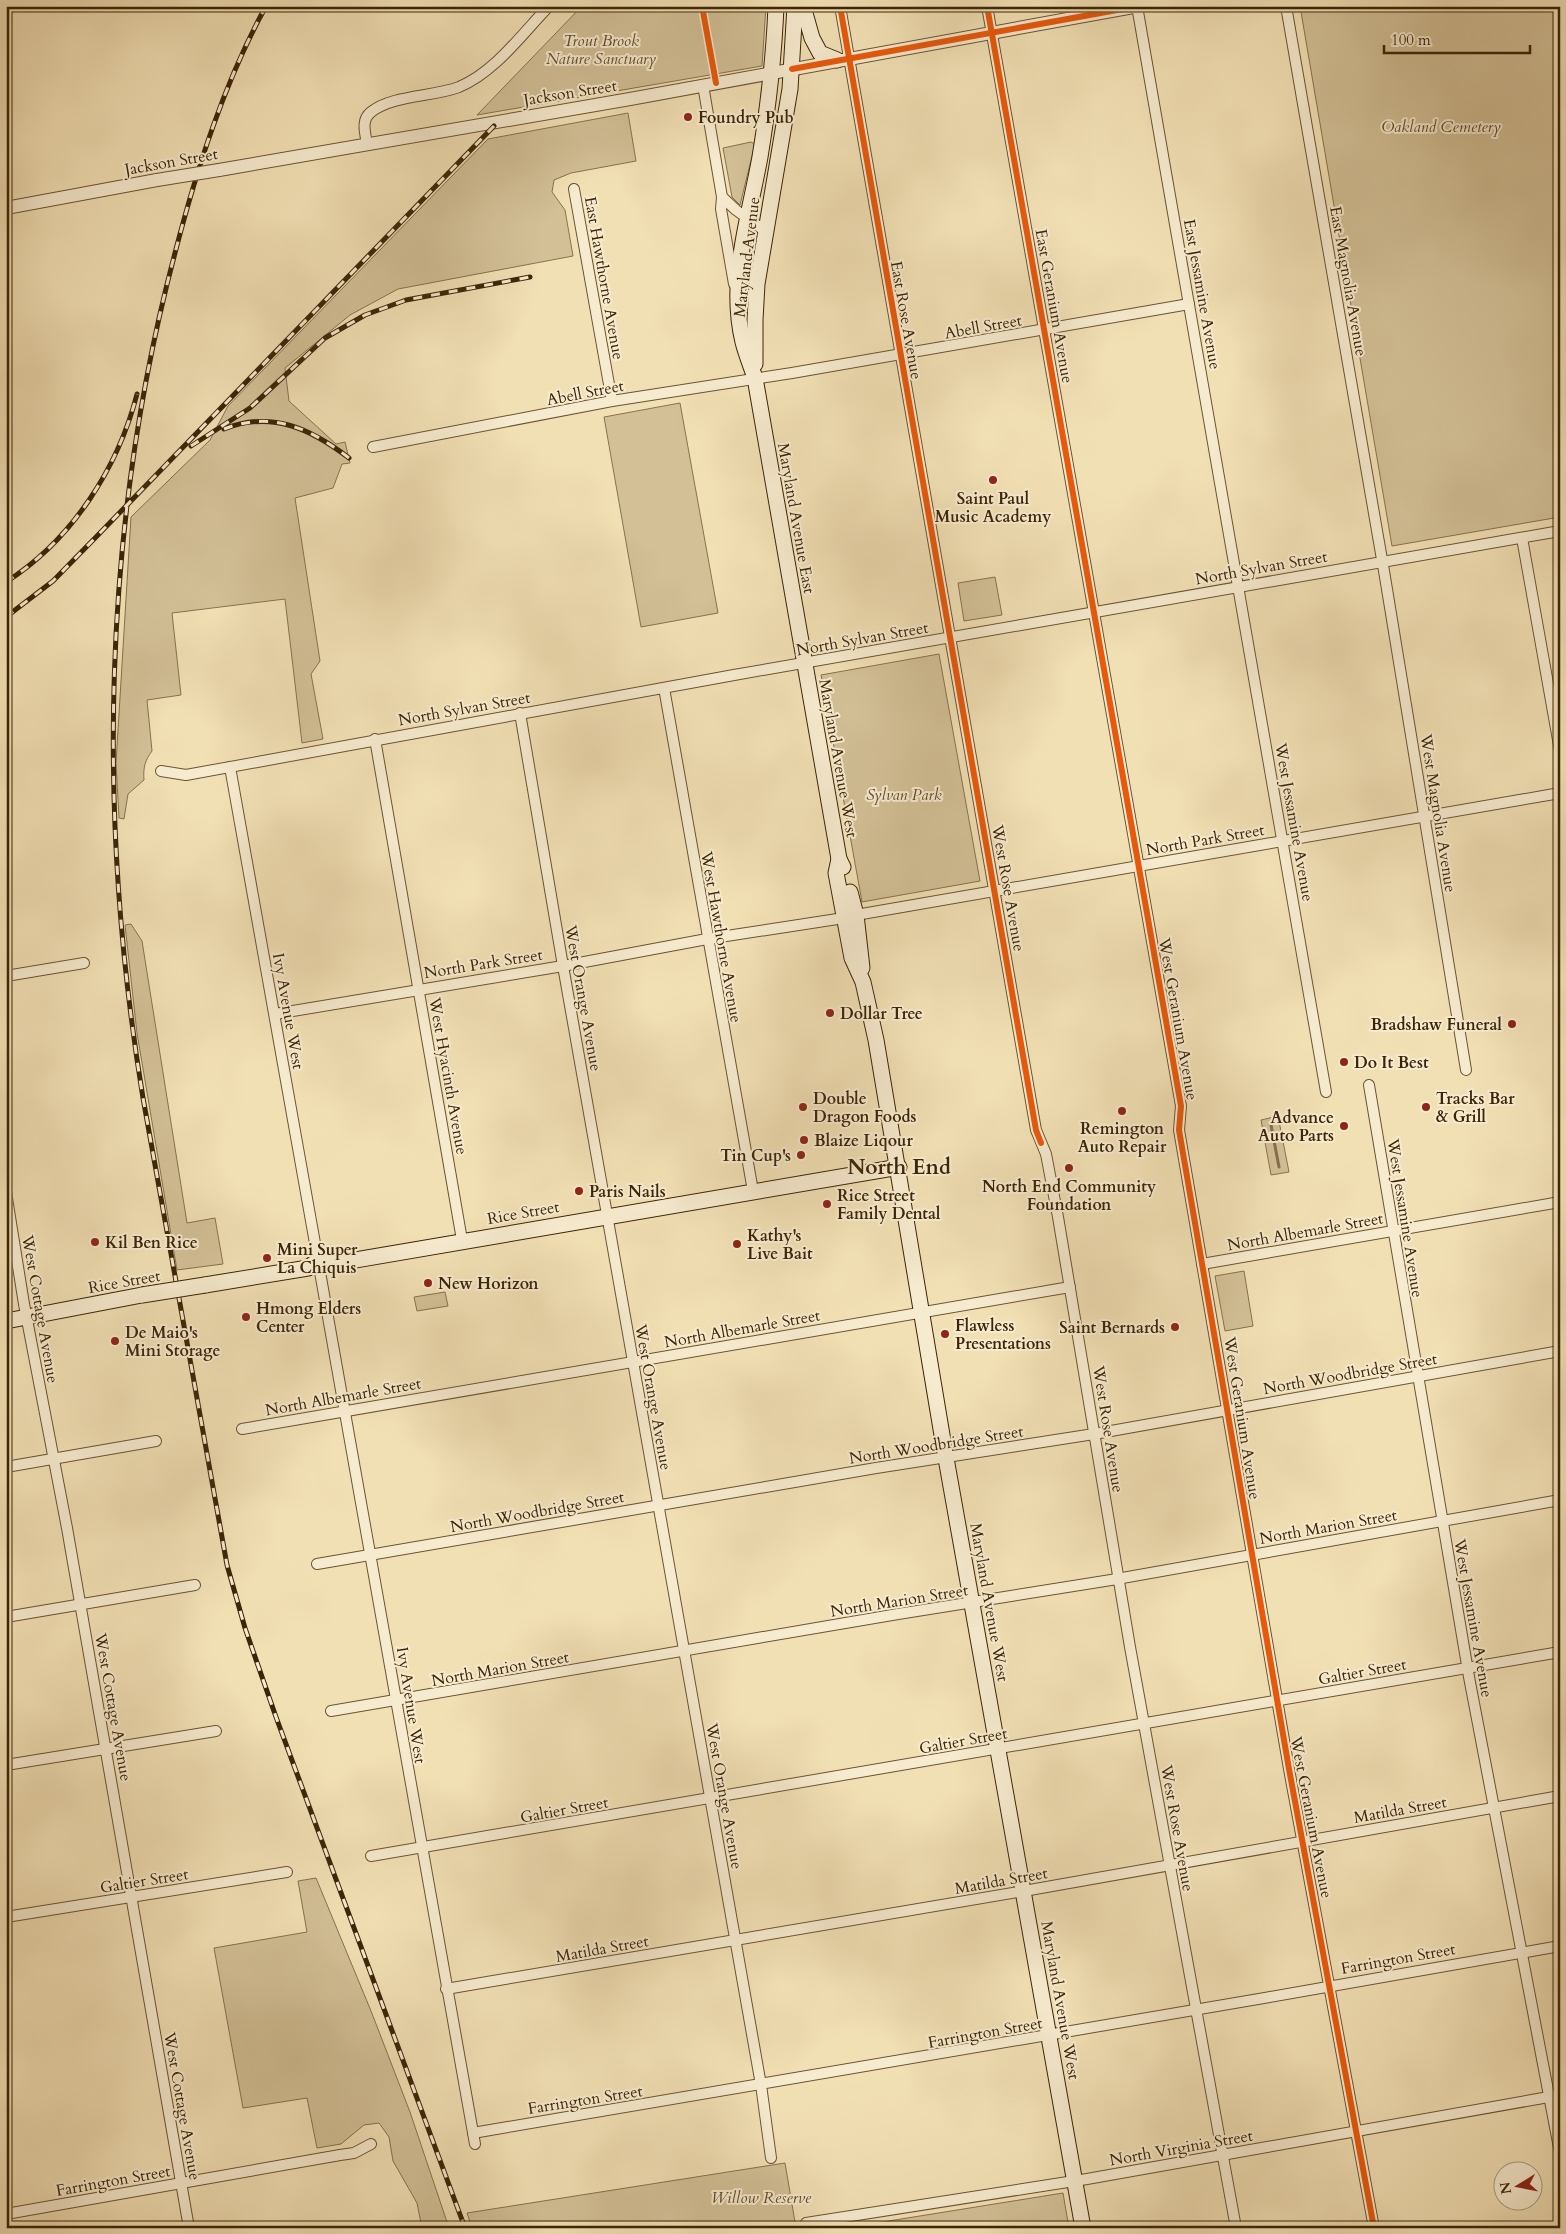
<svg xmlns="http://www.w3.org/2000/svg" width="1566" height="2234" viewBox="0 0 1566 2234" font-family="Cardo,serif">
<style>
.green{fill:#d3c097;stroke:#87724e}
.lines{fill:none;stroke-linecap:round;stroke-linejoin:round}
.stream{stroke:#846f4c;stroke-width:3}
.minor-casing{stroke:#695432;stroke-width:12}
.tertiary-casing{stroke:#695432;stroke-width:14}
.secondary-casing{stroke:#3b2506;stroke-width:17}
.minor{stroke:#f7ebcf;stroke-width:10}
.tertiary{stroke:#f7ebcf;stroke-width:12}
.secondary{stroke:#f7ebcf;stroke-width:15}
.rail-casing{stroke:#3b2506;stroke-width:5}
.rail{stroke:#f7ebcf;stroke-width:3;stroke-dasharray:9;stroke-linecap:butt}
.tertiary-bridge-casing{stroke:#695432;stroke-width:14;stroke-linecap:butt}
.secondary-bridge-casing{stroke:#3b2506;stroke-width:17;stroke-linecap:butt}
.tertiary-bridge{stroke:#f7ebcf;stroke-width:12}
.secondary-bridge{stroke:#f7ebcf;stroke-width:15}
.cycleway-casing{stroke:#f7ebcf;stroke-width:9}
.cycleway{stroke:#e8590c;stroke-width:6}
.poi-dot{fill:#8f2418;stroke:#f7ebcf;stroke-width:2}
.labels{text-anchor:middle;stroke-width:4;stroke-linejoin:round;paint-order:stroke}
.park-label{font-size:16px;font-style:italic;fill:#614c2a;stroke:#f7ebcf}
.street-label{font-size:16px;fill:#3b2506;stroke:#f7ebcf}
.poi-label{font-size:16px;font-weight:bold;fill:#3b2506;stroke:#f7ebcf;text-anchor:start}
.district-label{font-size:21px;font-weight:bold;fill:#3b2506;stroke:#f7ebcf}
</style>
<rect width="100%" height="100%" fill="#f2e0b5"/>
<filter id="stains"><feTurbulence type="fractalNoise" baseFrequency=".004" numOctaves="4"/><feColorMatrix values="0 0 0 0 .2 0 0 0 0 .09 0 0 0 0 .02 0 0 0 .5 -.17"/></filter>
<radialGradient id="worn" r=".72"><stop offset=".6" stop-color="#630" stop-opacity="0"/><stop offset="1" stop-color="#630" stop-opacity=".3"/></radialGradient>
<g class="green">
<path d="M582 6H766L762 66 477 115Z"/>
<path d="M1300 6H1560V517L1392 546Z"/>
<path d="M628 113 636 161 571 173 554 180 552 192 565 210 573 256 398 289 350 315 285 368 289 401 336 444 345 442 350 463 342 464 333 488 295 498 320 661 311 674 323 739 302 743 285 599 172 613 181 695 147 700 152 751C145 760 143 768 144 780L128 794 124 819 119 818 116 763 131 517 210 440 228 406 488 139Z"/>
<path d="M751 142 755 144 740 205 732 197 723 148Z"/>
<path d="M680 403 718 613 641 627 604 417Z"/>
<path d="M995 577 1002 615 964 621 958 583Z"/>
<path d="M939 654 980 881 862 902 821 675Z"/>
<path d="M131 924 142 941 187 1223 215 1218 223 1264 177 1270 137 1033 125 925Z"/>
<path d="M1278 1116 1289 1172 1271 1175 1261 1120Z"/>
<path d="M1244 1271 1253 1326 1225 1331 1215 1276Z"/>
<path d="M445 1292 448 1306 417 1311 414 1297Z"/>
<path d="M316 1878 371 2011 410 2112 449 2228H422L417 2203 393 2161 389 2137 379 2123 364 2125 341 2144 317 2148 307 2098 243 2108 214 1948 307 1932 298 1881Z"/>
<path d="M785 2163 796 2228H472L467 2213Z"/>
<path d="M1063 2193 1069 2228H845Z"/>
</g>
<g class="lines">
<path class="stream" d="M1271 1125 1279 1167"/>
<defs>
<g id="minor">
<path d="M840 6C903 381 972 755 1036 1130L1046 1154 1058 1217 1130 1647 1236 2228"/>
<path d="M987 6 1181 1106 1179 1130 1289 1769 1374 2228"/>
<path d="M1137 6 1326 1092"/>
<path d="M1286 6 1384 571 1466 1070"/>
<path d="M703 85 722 197 721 209 734 284"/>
<path d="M367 144C365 132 361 120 371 112 392 95 433 97 459 87 495 72 522 34 549 6"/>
<path d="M574 189 612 401"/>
<path d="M722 197 736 210 765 231"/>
<path d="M373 447 612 401 792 373 1189 304"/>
<path d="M1522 538 1560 751"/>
<path d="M664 688 753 1191"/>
<path d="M520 713 563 966 761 2085 771 2158"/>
<path d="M375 739 462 1240"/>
<path d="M230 767 318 1260"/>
<path d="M161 771 186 775 734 675 1560 531"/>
<path d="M856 915 1560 793"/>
<path d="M6 976 84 963"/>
<path d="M275 1014 563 966 707 939 844 918"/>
<path d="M1369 1085 1469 1677 1560 2153"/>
<path d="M6 1192 24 1304 67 1528 189 2228"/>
<path d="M1202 1264 1560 1202"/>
<path d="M320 1272 475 2144"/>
<path d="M242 1429 1070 1287"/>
<path d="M6 1467 156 1441"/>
<path d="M317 1564 876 1468 1094 1434 1560 1351"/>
<path d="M6 1617 195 1585"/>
<path d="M331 1711 898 1614 1111 1580 1560 1500"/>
<path d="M6 1765 216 1731"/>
<path d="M371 1856 1560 1652"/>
<path d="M6 1917 287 1872"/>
<path d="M446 1989 1024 1891 1560 1796"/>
<path d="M473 2133C836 2073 1198 2010 1560 1946"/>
<path d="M6 2214 340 2155 354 2153 371 2144"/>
<path d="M806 2223 1087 2179 1560 2095"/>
</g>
<g id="tertiary">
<path d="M219 170 630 99 1139 6"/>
<path d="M6 208 157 180"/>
</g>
<g id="secondary">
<path d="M776 6C774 56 768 108 760 157 749 218 728 280 743 342 746 354 751 366 755 378L839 859 843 867"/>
<path d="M803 6 812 38 820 53 837 60"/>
<path d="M755 364V320L757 284 790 89 795 6"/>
<path d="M839 859 836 873 852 958 863 982 876 1040 944 1447 1083 2228"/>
<path d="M850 892 856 915 862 968"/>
<path d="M205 1285 308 1268 318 1260 332 1264 899 1167"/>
<path d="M6 1321 142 1295"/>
</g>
</defs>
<use href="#minor" class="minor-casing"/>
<use href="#tertiary" class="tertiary-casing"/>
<use href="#secondary" class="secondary-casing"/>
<use href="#minor" class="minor"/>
<use href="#tertiary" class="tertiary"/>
<use href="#secondary" class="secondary"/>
<defs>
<g id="rail">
<path d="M266 6C224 83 197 168 175 253 102 528 97 818 143 1098L227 1565 245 1628 276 1717 465 2228"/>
<path d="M224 429C272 410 311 429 349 458"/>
<path d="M191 446 250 408 325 338 365 315 406 300 530 277"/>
<path d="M6 582C72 540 118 468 137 394"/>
<path d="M6 617 53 581 98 535 494 126"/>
</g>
</defs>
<use href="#rail" class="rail-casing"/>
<use href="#rail" class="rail"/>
<defs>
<path id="tertiary-bridge" d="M157 180 219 170"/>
<path id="secondary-bridge" d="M142 1295 205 1285"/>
</defs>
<use href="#tertiary-bridge" class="tertiary-bridge-casing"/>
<use href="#secondary-bridge" class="secondary-bridge-casing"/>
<use href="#tertiary-bridge" class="tertiary-bridge"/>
<use href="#secondary-bridge" class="secondary-bridge"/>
<defs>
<g id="cycleway">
<path d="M702 6 716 83"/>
<path d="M840 6C903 381 972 755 1036 1130L1041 1143"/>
<path d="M987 6 1181 1106 1179 1130 1289 1769 1374 2228"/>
<path d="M792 69 1139 6"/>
</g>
</defs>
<use href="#cycleway" class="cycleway-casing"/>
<use href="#cycleway" class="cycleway"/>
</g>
<g class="poi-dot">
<circle cx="688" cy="117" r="5"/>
<circle cx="993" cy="480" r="5"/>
<circle cx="830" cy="1013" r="5"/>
<circle cx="1512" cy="1024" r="5"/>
<circle cx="1344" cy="1062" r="5"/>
<circle cx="803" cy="1107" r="5"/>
<circle cx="1426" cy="1107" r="5"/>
<circle cx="1122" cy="1111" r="5"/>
<circle cx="1344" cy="1126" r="5"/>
<circle cx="804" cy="1140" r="5"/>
<circle cx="801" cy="1155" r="5"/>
<circle cx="1069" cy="1168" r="5"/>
<circle cx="579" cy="1191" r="5"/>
<circle cx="827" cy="1204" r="5"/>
<circle cx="95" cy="1242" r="5"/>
<circle cx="737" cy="1244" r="5"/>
<circle cx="267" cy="1258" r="5"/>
<circle cx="428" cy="1283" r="5"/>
<circle cx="246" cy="1317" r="5"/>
<circle cx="1175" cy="1327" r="5"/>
<circle cx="945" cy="1334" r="5"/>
<circle cx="115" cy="1341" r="5"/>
</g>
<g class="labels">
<g class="park-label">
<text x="601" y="46">Trout Brook<tspan x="601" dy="18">Nature Sanctuary</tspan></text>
<text x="1441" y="132">Oakland Cemetery</text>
<text x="904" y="800">Sylvan Park</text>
<text x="761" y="2203">Willow Reserve</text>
</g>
<g class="street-label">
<text transform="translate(570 92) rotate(-9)" y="6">Jackson Street</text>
<text transform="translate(171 161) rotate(-10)" y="6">Jackson Street</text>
<text transform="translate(746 257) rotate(-83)" y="6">Maryland Avenue</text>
<text transform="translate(605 278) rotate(80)" y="6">East Hawthorne Avenue</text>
<text transform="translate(1349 281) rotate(80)" y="6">East Magnolia Avenue</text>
<text transform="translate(1203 294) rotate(80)" y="6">East Jessamine Avenue</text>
<text transform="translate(1055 306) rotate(80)" y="6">East Geranium Avenue</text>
<text transform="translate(907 320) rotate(80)" y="6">East Rose Avenue</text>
<text transform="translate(983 326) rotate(-10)" y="6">Abell Street</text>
<text transform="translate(585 392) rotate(-11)" y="6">Abell Street</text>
<text transform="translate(797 518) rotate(80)" y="6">Maryland Avenue East</text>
<text transform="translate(1261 567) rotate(-10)" y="6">North Sylvan Street</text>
<text transform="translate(862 638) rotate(-10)" y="6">North Sylvan Street</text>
<text transform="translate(464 708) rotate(-10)" y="6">North Sylvan Street</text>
<text transform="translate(839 758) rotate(80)" y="6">Maryland Avenue West</text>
<text transform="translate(1439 813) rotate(81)" y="6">West Magnolia Avenue</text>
<text transform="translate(1295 822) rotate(80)" y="6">West Jessamine Avenue</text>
<text transform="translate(1205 839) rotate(-10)" y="6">North Park Street</text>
<text transform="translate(1009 888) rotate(80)" y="6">West Rose Avenue</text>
<text transform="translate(722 937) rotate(80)" y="6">West Hawthorne Avenue</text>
<text transform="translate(483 963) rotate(-9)" y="6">North Park Street</text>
<text transform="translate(584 998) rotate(80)" y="6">West Orange Avenue</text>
<text transform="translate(289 1011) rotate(80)" y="6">Ivy Avenue West</text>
<text transform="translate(1179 1019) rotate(80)" y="6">West Geranium Avenue</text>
<text transform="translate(449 1076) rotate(80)" y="6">West Hyacinth Avenue</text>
<text transform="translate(523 1212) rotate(-10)" y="6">Rice Street</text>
<text transform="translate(1406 1218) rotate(81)" y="6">West Jessamine Avenue</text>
<text transform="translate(1305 1231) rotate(-10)" y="6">North Albemarle Street</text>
<text transform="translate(124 1281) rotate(-10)" y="6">Rice Street</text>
<text transform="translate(41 1309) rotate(80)" y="6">West Cottage Avenue</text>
<text transform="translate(742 1328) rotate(-10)" y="6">North Albemarle Street</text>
<text transform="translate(1350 1373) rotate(-10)" y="6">North Woodbridge Street</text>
<text transform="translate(343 1396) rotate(-10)" y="6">North Albemarle Street</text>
<text transform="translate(654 1397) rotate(80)" y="6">West Orange Avenue</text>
<text transform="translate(1243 1418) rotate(81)" y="6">West Geranium Avenue</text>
<text transform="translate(1109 1429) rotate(81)" y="6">West Rose Avenue</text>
<text transform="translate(936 1444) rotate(-9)" y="6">North Woodbridge Street</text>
<text transform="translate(537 1511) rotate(-10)" y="6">North Woodbridge Street</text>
<text transform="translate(1328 1526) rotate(-10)" y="6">North Marion Street</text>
<text transform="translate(899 1600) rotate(-9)" y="6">North Marion Street</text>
<text transform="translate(990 1602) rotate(80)" y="6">Maryland Avenue West</text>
<text transform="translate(1474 1618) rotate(80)" y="6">West Jessamine Avenue</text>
<text transform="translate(500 1668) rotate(-10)" y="6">North Marion Street</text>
<text transform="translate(1362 1671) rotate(-10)" y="6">Galtier Street</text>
<text transform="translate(412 1705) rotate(81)" y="6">Ivy Avenue West</text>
<text transform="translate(114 1707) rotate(80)" y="6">West Cottage Avenue</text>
<text transform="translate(963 1740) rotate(-10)" y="6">Galtier Street</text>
<text transform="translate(725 1796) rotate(80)" y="6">West Orange Avenue</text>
<text transform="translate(564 1809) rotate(-10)" y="6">Galtier Street</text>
<text transform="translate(1400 1809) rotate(-10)" y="6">Matilda Street</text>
<text transform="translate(1312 1817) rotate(79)" y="6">West Geranium Avenue</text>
<text transform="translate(1178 1828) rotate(80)" y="6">West Rose Avenue</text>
<text transform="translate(144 1880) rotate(-9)" y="6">Galtier Street</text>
<text transform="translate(1001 1880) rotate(-10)" y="6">Matilda Street</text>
<text transform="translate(602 1948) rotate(-10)" y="6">Matilda Street</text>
<text transform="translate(1398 1958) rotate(-10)" y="6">Farrington Street</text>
<text transform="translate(1061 2000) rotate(80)" y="6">Maryland Avenue West</text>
<text transform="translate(985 2032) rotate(-10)" y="6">Farrington Street</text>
<text transform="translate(585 2099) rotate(-9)" y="6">Farrington Street</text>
<text transform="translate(183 2106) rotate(80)" y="6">West Cottage Avenue</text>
<text transform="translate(1181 2147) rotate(-10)" y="6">North Virginia Street</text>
<text transform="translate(113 2180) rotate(-10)" y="6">Farrington Street</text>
</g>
<g class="poi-label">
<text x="698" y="123">Foundry Pub</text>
<text x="993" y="504" text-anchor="middle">Saint Paul<tspan x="993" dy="18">Music Academy</tspan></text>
<text x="840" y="1019">Dollar Tree</text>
<text x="1502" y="1030" text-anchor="end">Bradshaw Funeral</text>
<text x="1354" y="1068">Do It Best</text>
<text x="813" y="1104">Double<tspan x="813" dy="18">Dragon Foods</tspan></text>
<text x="1436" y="1104">Tracks Bar<tspan x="1436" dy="18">&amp; Grill</tspan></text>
<text x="1334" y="1123" text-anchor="end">Advance<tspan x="1334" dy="18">Auto Parts</tspan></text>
<text x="1122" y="1134" text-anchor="middle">Remington<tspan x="1122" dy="18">Auto Repair</tspan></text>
<text x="814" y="1146">Blaize Liqour</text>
<text x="791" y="1161" text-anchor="end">Tin Cup's</text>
<text x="1069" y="1192" text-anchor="middle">North End Community<tspan x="1069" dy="18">Foundation</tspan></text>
<text x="589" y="1197">Paris Nails</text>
<text x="837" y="1201">Rice Street<tspan x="837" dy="18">Family Dental</tspan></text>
<text x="747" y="1241">Kathy's<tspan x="747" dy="18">Live Bait</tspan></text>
<text x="105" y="1248">Kil Ben Rice</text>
<text x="277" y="1255">Mini Super<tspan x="277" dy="18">La Chiquis</tspan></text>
<text x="438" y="1289">New Horizon</text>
<text x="256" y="1314">Hmong Elders<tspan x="256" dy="18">Center</tspan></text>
<text x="955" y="1331">Flawless<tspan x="955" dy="18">Presentations</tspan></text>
<text x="1165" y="1333" text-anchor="end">Saint Bernards</text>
<text x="125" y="1338">De Maio's<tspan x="125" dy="18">Mini Storage</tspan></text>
</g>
<g class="district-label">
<text x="899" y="1174">North End</text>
</g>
</g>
<rect width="1566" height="2234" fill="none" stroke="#f2e0b5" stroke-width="25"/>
<rect x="8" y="8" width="1551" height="2219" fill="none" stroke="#3b2506" stroke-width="2.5"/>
<rect x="12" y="12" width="1541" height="2209" fill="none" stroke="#3b2506"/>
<g transform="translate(1518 2186) rotate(260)"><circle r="24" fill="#f7ebcf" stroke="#ac9c7f"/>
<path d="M0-4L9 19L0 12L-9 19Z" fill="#8f2418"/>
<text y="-8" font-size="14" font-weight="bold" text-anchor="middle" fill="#3b2506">N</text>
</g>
<path d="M1384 45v8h146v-8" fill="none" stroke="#3b2506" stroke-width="2.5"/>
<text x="1391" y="45" font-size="15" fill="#3b2506" stroke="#f7ebcf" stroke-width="4" paint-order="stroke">100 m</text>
<rect width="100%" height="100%" filter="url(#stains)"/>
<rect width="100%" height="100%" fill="url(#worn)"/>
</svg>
